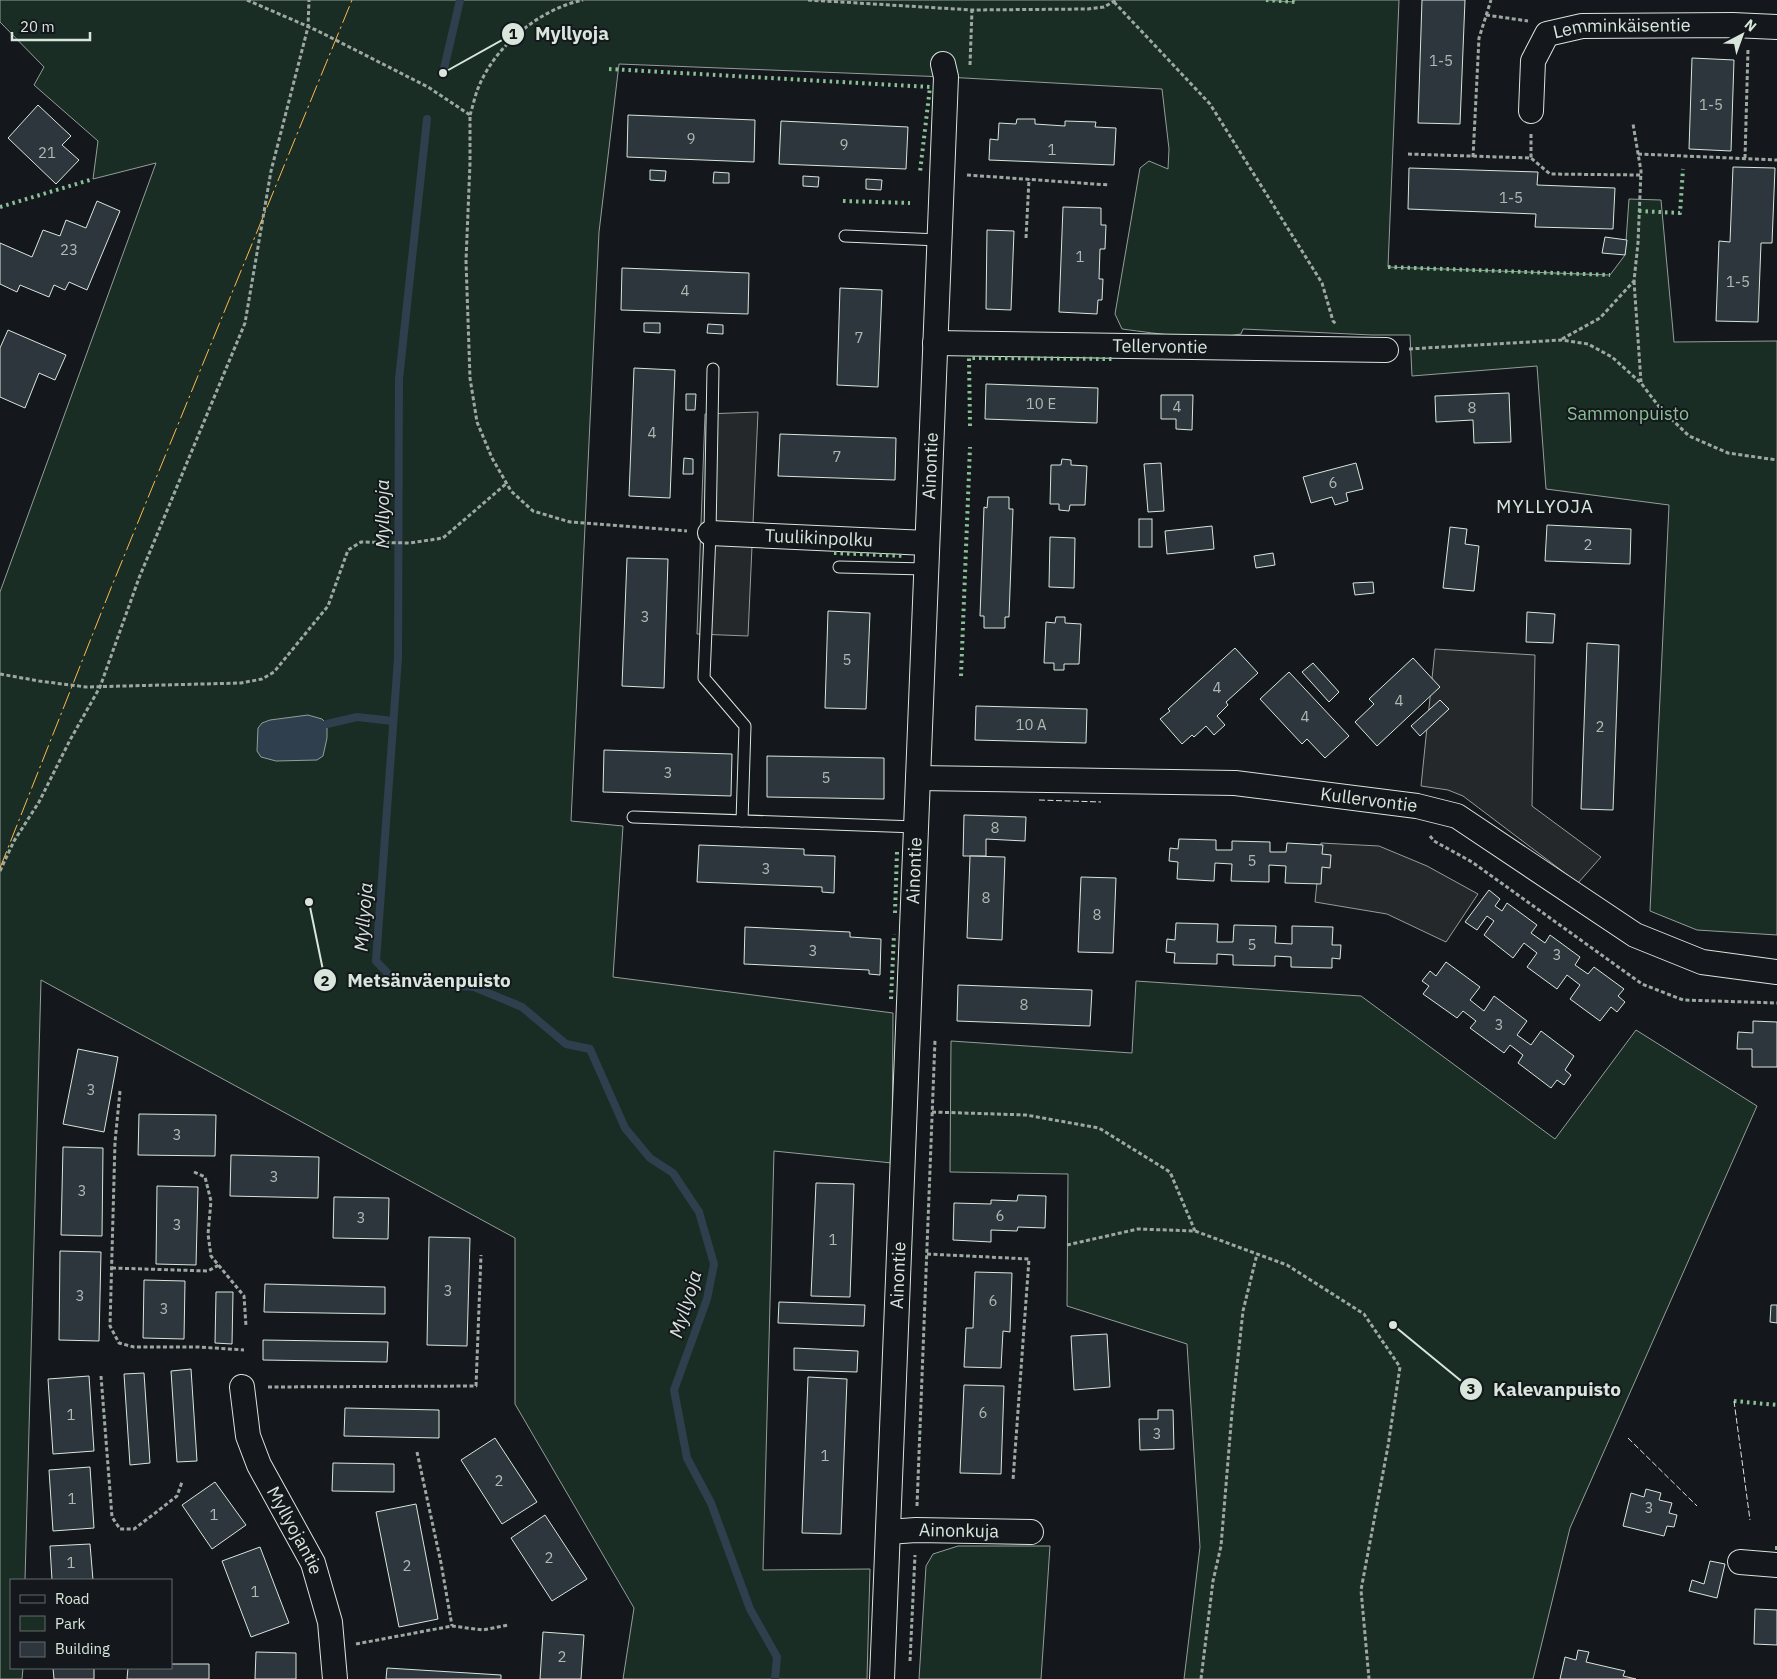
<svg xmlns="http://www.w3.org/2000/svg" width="1777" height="1679" viewBox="0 0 1777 1679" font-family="'IBM Plex Sans',sans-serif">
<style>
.green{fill:#1a2d24;stroke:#939e99}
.parking{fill:#24282b;stroke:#939e99}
.water{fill:#2f3f4d;stroke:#939e99}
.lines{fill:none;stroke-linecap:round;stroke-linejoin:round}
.stream{stroke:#2f3f4d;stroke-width:8}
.building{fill:#2c363c;stroke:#d8e6dc}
.service-casing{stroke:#d8e6dc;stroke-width:13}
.minor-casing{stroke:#d8e6dc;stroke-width:26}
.path{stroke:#9da8a2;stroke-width:3;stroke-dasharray:4 2.5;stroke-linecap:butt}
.service{stroke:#14181c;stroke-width:11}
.minor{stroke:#14181c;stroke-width:24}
.hedge{stroke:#8ac095;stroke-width:4;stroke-dasharray:2.5 4;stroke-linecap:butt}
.fence{stroke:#d8e6dc;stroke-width:1;stroke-dasharray:6 2.5;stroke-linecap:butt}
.power{stroke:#ffb74d;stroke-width:1;stroke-dasharray:18 4 2.5 4;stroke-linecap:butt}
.labels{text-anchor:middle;stroke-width:4;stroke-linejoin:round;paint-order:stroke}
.number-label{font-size:15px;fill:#adbab4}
.street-label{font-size:18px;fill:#d8e6dc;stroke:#14181c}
.park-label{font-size:18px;fill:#8ac095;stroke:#14181c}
.neighbourhood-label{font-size:19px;letter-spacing:1px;fill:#d8e6dc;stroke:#14181c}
.water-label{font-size:19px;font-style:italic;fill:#d8e6dc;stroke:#14181c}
.leader{fill:none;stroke:#d8e6dc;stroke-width:2}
.callout-dot{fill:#d8e6dc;stroke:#14181c;stroke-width:2}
.mark-label{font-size:15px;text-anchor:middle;font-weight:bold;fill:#111}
.callout-label{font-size:19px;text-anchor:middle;font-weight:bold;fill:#d8e6dc;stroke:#14181c;stroke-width:4;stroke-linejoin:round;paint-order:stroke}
</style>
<rect width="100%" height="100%" fill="#14181c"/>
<g class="green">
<path d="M0 0H1266L1294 2 1295 0H1399L1388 267 1610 275 1625 255 1629 199 1661 200 1674 342 1777 341V935L1697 930 1650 911 1669 505 1546 489 1537 366 1412 376 1410 335H1372L1243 329 1241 334C1202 341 1161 334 1122 329L1115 314 1140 168 1149 161 1168 169 1169 149 1162 89 946 77 619 64 599 232 571 821 623 826 613 977 893 1013 892 1163 774 1151 763 1570 870 1569 867 1679H623L634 1608 515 1404V1238L41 980 25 1580H11V1668H23L22 1679H0V592L156 163 93 179 98 141 34 85 44 67 0 22Z"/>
<path d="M1136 981 1361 996 1555 1139 1636 1030 1757 1106 1570 1528 1533 1679H1184L1200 1547 1187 1344 1067 1306 1068 1174 950 1172 951 1041 1132 1053Z"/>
<path d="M958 1546H1050L1041 1679H919L926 1566 933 1554Z"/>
</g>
<g class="parking">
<path d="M758 412 748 636 697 634 705 414Z"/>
<path d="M1435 649 1535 655 1532 806 1601 857 1578 883 1463 796 1448 790 1421 786Z"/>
<path d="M1321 843 1379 846 1427 866 1478 894 1446 942 1387 914 1315 902Z"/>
</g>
<path class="water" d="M308 715 322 719 327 724V738L323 756 317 760 276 761 261 757 257 751 258 728 262 723 270 720Z"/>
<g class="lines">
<g class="stream">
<path d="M443 73 460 0"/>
<path d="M427 119 399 379 398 658 376 961 395 981 474 987 522 1007 566 1044 590 1049 625 1128 650 1158 673 1173 699 1212 714 1264 707 1299 674 1390 687 1458 711 1503 750 1609 777 1657 775 1679"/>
<path d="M327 724 357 717 393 721"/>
</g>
</g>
<g class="building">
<path d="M1422 0H1465L1460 124 1418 123Z"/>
<path d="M1692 58 1734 60 1731 151 1689 149Z"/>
<path d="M38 105 71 136 62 145 79 160 56 184 8 138Z"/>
<path d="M628 115 755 120 754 162 627 157Z"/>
<path d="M1017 119H1035V124L1065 126V121L1096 122 1095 127 1116 128 1114 165 989 160 990 139 998 140 999 123 1016 124Z"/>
<path d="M781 121 908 127 906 169 779 164Z"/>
<path d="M1733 167 1775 168 1772 243H1761L1758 322 1716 321 1719 241 1730 242Z"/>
<path d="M1409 168 1538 172 1537 185 1615 188 1613 229 1535 227 1536 214 1408 209Z"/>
<path d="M650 170 666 171 665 181 650 180Z"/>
<path d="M714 172 729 173V183H713Z"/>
<path d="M803 176 819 177 818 187 803 186Z"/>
<path d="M866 179 882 180 881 190 866 189Z"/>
<path d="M97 201 120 211 87 290 69 282 65 290 54 285 49 297 20 285 17 292 0 284V243L32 257 43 230 60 236 66 220 86 228Z"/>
<path d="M1063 207 1101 208V225H1106L1105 249H1100L1099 279H1103L1102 300H1098L1097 314 1059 312Z"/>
<path d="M987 230 1014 231 1011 310 986 309Z"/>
<path d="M1605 237 1627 240 1625 255 1602 253Z"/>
<path d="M622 268 749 273 748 314 621 310Z"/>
<path d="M840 288 882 290 878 387 837 385Z"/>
<path d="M644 323H660V333L644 332Z"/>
<path d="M708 324 723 325V334L707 333Z"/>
<path d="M8 330 66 355 55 380 39 373 25 408 0 397V348Z"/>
<path d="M634 368 675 370 670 498 629 496Z"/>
<path d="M986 384 1098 388 1097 423 985 419Z"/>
<path d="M1509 393 1511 442 1474 443 1473 420 1436 422 1435 396Z"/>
<path d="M686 394H696L695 410H686Z"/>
<path d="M1161 395H1193L1192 430 1176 429V419H1161Z"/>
<path d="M780 434 896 438 895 480 778 476Z"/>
<path d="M684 458 693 459V474H683Z"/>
<path d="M1062 459 1071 460V465L1087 466 1085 505H1070L1069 511 1059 510V504H1050L1051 465H1061Z"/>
<path d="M1161 463 1164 511 1148 512 1144 464Z"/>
<path d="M1356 463 1363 489 1346 493 1348 501 1335 505 1332 497 1311 503 1303 477Z"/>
<path d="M988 497H1009V509H1013L1009 617H1005V628H984V616H980L984 507 987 508Z"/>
<rect x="1139" y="519" width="13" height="28"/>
<path d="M1547 525 1631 529 1630 564 1545 561Z"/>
<path d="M1212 526 1214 549 1167 554 1165 531Z"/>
<path d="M1450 527 1467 529 1465 544 1479 546 1474 591 1443 588Z"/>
<path d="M1050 537 1075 538 1074 588 1049 587Z"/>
<path d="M1273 553 1275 565 1256 568 1254 556Z"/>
<path d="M627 558 668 559 664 688 622 686Z"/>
<path d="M1373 582 1374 593 1355 595 1353 583Z"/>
<path d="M828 611 870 613 866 709 825 708Z"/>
<path d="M1527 612 1555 614 1553 643 1526 642Z"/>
<path d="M1056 617H1065V623L1081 624 1079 664H1064V670H1054V663H1044L1046 622 1055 623Z"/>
<path d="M1587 643 1619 645 1613 810 1581 809Z"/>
<path d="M1235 648 1258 673 1226 702 1228 705 1217 716 1225 725 1214 735 1206 726 1194 737 1192 735 1182 744 1160 719 1170 711 1168 709Z"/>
<path d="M1413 658 1440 687 1377 746 1355 722 1374 704 1369 699Z"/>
<path d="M1313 663 1339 692 1329 702 1302 672Z"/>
<path d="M1289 672 1349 736 1325 758 1307 739 1302 744 1260 699Z"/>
<path d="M1440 700 1449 709 1420 736 1411 726Z"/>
<path d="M976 706 1087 709 1086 743 975 740Z"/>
<path d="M604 750 732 754 731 796 603 792Z"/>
<path d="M767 756 884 758V799L767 797Z"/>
<path d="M964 815 1026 817 1025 841 986 839V856H963Z"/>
<path d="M1179 839 1216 840V850H1232V841L1270 842V852H1286L1287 843 1323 845 1322 854 1331 855 1330 868 1322 867 1321 884 1285 883 1286 866 1269 865V882L1231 881 1232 864 1215 863 1214 881 1177 879 1178 862 1169 861 1170 848 1178 849Z"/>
<path d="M699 845 804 849V855L835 856 834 893 822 892V887L697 882Z"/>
<path d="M970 856 1005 857 1002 940 967 938Z"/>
<path d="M1081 877 1116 878 1113 953 1078 952Z"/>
<path d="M1489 890 1500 899 1495 906 1502 911 1507 903 1537 925 1531 933 1545 943 1550 935 1580 957 1575 965 1588 974 1594 967 1624 989 1618 996 1625 1002 1617 1012 1611 1007 1600 1021 1570 999 1580 985 1567 975 1557 989 1527 967 1537 953 1524 943 1513 958 1484 935 1494 921 1487 916 1477 930 1465 922Z"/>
<path d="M1176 923 1218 924 1217 942H1233L1234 925 1276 926 1275 943 1292 944V926L1333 927 1332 945H1341L1340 959 1332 958V968L1291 967V957L1275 956V966L1233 965V955L1217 954V964L1174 963 1175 953 1166 952 1167 939 1175 940Z"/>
<path d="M745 927 850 932V937L881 939 880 975 869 974V970L744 964Z"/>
<path d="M1446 962 1480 987 1470 1000 1484 1011 1494 996 1527 1021 1517 1035 1531 1045 1541 1031 1574 1056 1565 1070 1571 1075 1564 1085 1557 1080 1551 1088 1518 1063 1523 1055 1510 1045 1504 1053 1470 1028 1476 1021 1463 1011 1457 1018 1423 994 1429 986 1422 981 1430 971 1436 976Z"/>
<path d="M958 985 1092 990 1090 1026 957 1021Z"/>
<path d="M1753 1021 1777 1022V1067H1752V1049H1737L1738 1032 1753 1033Z"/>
<path d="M78 1049 118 1057 104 1132 63 1124Z"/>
<path d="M139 1114 216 1115 215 1156 138 1155Z"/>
<path d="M63 1147 103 1148 102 1236 61 1235Z"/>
<path d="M231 1155 319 1157 318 1198 230 1196Z"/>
<path d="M816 1183 854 1184 850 1297 811 1296Z"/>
<path d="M157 1186 198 1187 196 1265 156 1264Z"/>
<path d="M1018 1195 1046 1196 1045 1228 1018 1227 1017 1231 991 1230V1242L953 1240 954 1203 991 1204V1200L1017 1201Z"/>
<path d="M334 1197 389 1198 388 1239 333 1238Z"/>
<path d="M429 1237 470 1238 467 1346 427 1345Z"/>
<path d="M60 1251 101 1252 99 1341 59 1340Z"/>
<path d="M975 1272 1012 1273 1010 1332 1003 1331 1001 1368 964 1367 966 1328H973Z"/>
<path d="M144 1280 185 1281 184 1339 143 1338Z"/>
<path d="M265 1284 385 1287V1314L264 1312Z"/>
<path d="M216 1292H233L232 1344 215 1343Z"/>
<path d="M779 1302 865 1305 864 1326 778 1323Z"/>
<path d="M1771 1305H1777V1323L1770 1322Z"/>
<path d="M1107 1334 1110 1387 1074 1390 1071 1336Z"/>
<path d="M263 1340 388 1342 387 1362 263 1360Z"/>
<path d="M794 1348 858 1351 857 1372 794 1370Z"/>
<path d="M191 1369 197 1461 177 1462 171 1371Z"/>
<path d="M144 1373 150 1463 130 1465 124 1374Z"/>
<path d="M89 1376 94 1451 53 1454 48 1379Z"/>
<path d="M808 1377 847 1379 841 1534 802 1533Z"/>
<path d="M964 1385 1004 1386 1001 1474 960 1473Z"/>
<path d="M345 1408 439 1410V1438L344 1436Z"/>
<path d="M1158 1410H1173L1174 1449 1140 1450 1139 1419H1158Z"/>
<path d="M495 1438 537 1502 502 1524 461 1460Z"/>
<path d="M333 1463 394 1464V1492L332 1491Z"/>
<path d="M90 1467 94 1528 53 1531 49 1470Z"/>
<path d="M215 1482 246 1525 212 1549 182 1505Z"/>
<path d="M1646 1489 1661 1493 1659 1500 1672 1503 1669 1513 1677 1515 1674 1527 1667 1526 1664 1536 1623 1526 1631 1493 1644 1497Z"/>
<path d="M416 1504 438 1619 399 1627 376 1512Z"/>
<path d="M545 1515 587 1579 552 1601 511 1538Z"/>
<path d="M90 1544 93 1580H52L50 1546Z"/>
<path d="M260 1547 289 1623 251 1637 222 1561Z"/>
<path d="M1710 1561 1725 1564 1717 1598 1689 1591 1692 1580 1704 1584Z"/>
<path d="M1755 1609 1777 1610V1645L1754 1644Z"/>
<path d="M543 1632 584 1635 581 1679H540Z"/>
<path d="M1578 1650 1589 1652 1586 1662 1625 1671 1623 1676 1636 1679H1560L1565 1657 1576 1660Z"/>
<path d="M256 1652 296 1653V1679H255Z"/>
<path d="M171 1664H209V1679H127L128 1668H171Z"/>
<path d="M53 1668H94V1679H54Z"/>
<path d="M387 1668 501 1675V1679H386Z"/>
</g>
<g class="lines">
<defs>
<g id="service">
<path d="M845 236 939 240"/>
<path d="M713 369 710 533 704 678 745 726 742 821"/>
<path d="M839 567 926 569"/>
<path d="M633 817 916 827"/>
</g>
<g id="minor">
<path id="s1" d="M1531 111 1533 61 1547 34 1582 26 1733 25 1777 27"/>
<path id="s2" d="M935 343 1386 350"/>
<path id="s3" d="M710 533 927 543"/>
<path id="s4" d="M918 778 1235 783 1417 806 1457 816 1635 935 1702 962 1777 972"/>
<path id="s5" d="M242 1387 248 1436 259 1465 313 1563 330 1622 335 1679"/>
<path id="s6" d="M888 1532 916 1530 1031 1532"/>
<path d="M1740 1562 1777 1565"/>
<path id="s7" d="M882 1679 946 77 943 64"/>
</g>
</defs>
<use href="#service" class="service-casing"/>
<use href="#minor" class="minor-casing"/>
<g class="path">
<path d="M247 0 316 30 428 87 470 115V163L466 261 470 378 477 422 492 458 511 491 533 511 570 522 687 531"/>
<path d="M808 0 972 10 1088 9 1104 7 1116 0"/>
<path d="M1114 2 1210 104 1322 283 1333 321 1336 324"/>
<path d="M1486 15 1528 21"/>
<path d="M970 65 972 10"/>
<path d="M470 115C473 106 475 95 479 86 496 45 540 9 583 0"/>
<path d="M1531 134V158"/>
<path d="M1408 154 1531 158 1550 174 1640 175"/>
<path d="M1638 154 1777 160"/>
<path d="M1473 157 1479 38 1491 0"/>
<path d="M1745 158 1748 49"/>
<path d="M967 175 1109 185"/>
<path d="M1026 238 1029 179"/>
<path d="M1634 281 1641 382"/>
<path d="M1562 339 1600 318 1634 281 1638 243 1641 171 1633 124"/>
<path d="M1409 349 1562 340 1588 344 1612 357 1641 383 1660 408 1689 436 1728 453 1777 460"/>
<path d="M0 674 39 681 86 687 241 683 262 679 274 672 328 606 348 550 361 542 410 543 443 538 507 483"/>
<path d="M1430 836 1434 841 1472 862 1642 984 1683 1000 1777 1003"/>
<path d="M0 871 14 841 39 802 70 740 100 687 139 578 245 323 271 171 308 27 309 0"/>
<path d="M120 1091 115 1142 110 1326 119 1343 134 1347H199L244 1350"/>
<path d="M932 1112 1026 1115 1099 1128 1170 1172 1195 1231"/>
<path d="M194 1172 205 1177 211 1201 208 1234 211 1256 244 1296 246 1326"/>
<path d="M1067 1245 1138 1229 1195 1231 1287 1265 1364 1314 1400 1367 1388 1446 1361 1590 1369 1679"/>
<path d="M927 1254 1029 1259 1013 1480"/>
<path d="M112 1268 208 1271 219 1265"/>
<path d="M101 1376 112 1517 120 1529H134L154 1514 177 1496 182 1482"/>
<path d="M268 1387 476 1386 481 1255"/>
<path d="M417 1452 441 1563 452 1626"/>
<path d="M917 1506 935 1040"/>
<path d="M356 1644 452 1626 483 1630 508 1625"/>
<path d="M910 1661 915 1555"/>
<path d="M1201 1679 1213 1581 1221 1546 1232 1412 1243 1311 1257 1254"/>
</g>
<use href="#service" class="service"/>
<use href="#minor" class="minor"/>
<g class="hedge">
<path d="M1266 0 1295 2V0"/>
<path d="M609 69 930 87 920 172"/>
<path d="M843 201 910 203"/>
<path d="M0 207 93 179"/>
<path d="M1639 211 1680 213 1683 169"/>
<path d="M1388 267 1610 275"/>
<path d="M970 426 969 358 1112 359"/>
<path d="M834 553 905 556"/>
<path d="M961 676 970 447"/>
<path d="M895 913 897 852"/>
<path d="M891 999 894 934"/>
<path d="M1734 1401 1777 1405"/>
<path d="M1775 1548H1777"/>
</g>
<g class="fence">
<path d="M1039 800 1101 802"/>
<path d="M1734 1401 1750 1520"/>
<path d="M1628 1438 1697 1506"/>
</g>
<path class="power" d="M0 868 111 588 352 0"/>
</g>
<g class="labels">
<g class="number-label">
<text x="1441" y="66">1-5</text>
<text x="1711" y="110">1-5</text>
<text x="691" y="144">9</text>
<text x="844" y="150">9</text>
<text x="1052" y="155">1</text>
<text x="47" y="158">21</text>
<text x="1511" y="203">1-5</text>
<text x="69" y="255">23</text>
<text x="1080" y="262">1</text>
<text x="1738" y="287">1-5</text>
<text x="685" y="296">4</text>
<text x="859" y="343">7</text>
<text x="1041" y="409">10 E</text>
<text x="1177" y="412">4</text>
<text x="1472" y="413">8</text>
<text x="652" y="438">4</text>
<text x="837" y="462">7</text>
<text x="1333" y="488">6</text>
<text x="1588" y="550">2</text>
<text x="645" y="622">3</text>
<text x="847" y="665">5</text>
<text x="1217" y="693">4</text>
<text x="1399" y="706">4</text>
<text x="1305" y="722">4</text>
<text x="1031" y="730">10 A</text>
<text x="1600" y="732">2</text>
<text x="668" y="778">3</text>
<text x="826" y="783">5</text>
<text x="995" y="833">8</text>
<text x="1252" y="866">5</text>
<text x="766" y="874">3</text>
<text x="986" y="903">8</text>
<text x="1097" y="920">8</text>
<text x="1252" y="950">5</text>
<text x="813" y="956">3</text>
<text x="1557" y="960">3</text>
<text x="1024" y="1010">8</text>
<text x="1499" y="1030">3</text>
<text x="91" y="1095">3</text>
<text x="177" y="1140">3</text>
<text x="274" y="1182">3</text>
<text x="82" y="1196">3</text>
<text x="1000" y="1221">6</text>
<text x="361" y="1223">3</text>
<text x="177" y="1230">3</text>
<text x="833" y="1245">1</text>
<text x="448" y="1296">3</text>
<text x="80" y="1301">3</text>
<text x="993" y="1306">6</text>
<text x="164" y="1314">3</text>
<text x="983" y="1418">6</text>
<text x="71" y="1420">1</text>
<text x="1157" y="1439">3</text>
<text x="825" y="1461">1</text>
<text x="499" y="1486">2</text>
<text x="72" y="1504">1</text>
<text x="1649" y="1513">3</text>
<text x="214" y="1520">1</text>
<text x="549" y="1563">2</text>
<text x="71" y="1568">1</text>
<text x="407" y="1571">2</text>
<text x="255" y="1597">1</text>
<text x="562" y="1662">2</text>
</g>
<g class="street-label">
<text dy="6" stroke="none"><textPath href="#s1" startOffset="156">Lemminkäisentie</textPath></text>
<text dy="6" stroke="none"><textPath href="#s2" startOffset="225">Tellervontie</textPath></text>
<text dy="6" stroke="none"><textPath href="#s7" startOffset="1214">Ainontie</textPath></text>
<text dy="6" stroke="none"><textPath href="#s3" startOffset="109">Tuulikinpolku</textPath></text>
<text dy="6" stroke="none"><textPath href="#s4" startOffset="452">Kullervontie</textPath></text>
<text dy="6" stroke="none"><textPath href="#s7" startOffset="809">Ainontie</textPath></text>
<text dy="6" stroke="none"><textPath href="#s7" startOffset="404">Ainontie</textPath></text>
<text dy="6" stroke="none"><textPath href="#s6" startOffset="71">Ainonkuja</textPath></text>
<text dy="6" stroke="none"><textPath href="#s5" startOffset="155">Myllyojantie</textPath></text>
</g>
<g class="park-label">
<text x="1628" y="420">Sammonpuisto</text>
</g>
<g class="neighbourhood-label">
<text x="1545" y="513">MYLLYOJA</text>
</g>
<g class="water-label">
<text transform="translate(382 514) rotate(-90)" y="7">Myllyoja</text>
<text transform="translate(363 917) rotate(-86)" y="7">Myllyoja</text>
<text transform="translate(685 1304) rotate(-73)" y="7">Myllyoja</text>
</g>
</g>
<path class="leader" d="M443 73L513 34M309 902L325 980M1393 1325L1471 1389"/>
<g class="callout-dot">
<circle cx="443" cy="73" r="5"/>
<circle cx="309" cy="902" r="5"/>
<circle cx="1393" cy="1325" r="5"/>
<circle cx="513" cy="34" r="12"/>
<circle cx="325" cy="980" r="12"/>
<circle cx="1471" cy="1389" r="12"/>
</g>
<g class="mark-label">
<text x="513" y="39">1</text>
<text x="325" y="986">2</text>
<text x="1471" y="1394">3</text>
</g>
<g class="callout-label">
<text x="572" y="40">Myllyoja</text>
<text x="429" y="987">Metsänväenpuisto</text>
<text x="1557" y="1396">Kalevanpuisto</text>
</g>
<rect x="10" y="1579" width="162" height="90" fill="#14181c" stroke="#626a69"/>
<rect x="20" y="1595" width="25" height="8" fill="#14181c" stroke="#626a69"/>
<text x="55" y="1604" font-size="15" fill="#d8e6dc">Road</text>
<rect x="20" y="1616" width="25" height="15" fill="#1a2d24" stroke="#626a69"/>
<text x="55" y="1629" font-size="15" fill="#d8e6dc">Park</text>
<rect x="20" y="1642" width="25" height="15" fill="#2c363c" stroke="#626a69"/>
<text x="55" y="1654" font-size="15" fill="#d8e6dc">Building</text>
<g transform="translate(1742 35) rotate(41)" stroke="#14181c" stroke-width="4" paint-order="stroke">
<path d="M0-4L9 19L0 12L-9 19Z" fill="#d8e6dc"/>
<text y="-8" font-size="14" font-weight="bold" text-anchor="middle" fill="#d8e6dc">N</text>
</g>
<path d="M12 32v8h78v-8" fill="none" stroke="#d8e6dc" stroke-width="2.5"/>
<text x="20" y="32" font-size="15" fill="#d8e6dc" stroke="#14181c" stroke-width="4" paint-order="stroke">20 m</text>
</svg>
